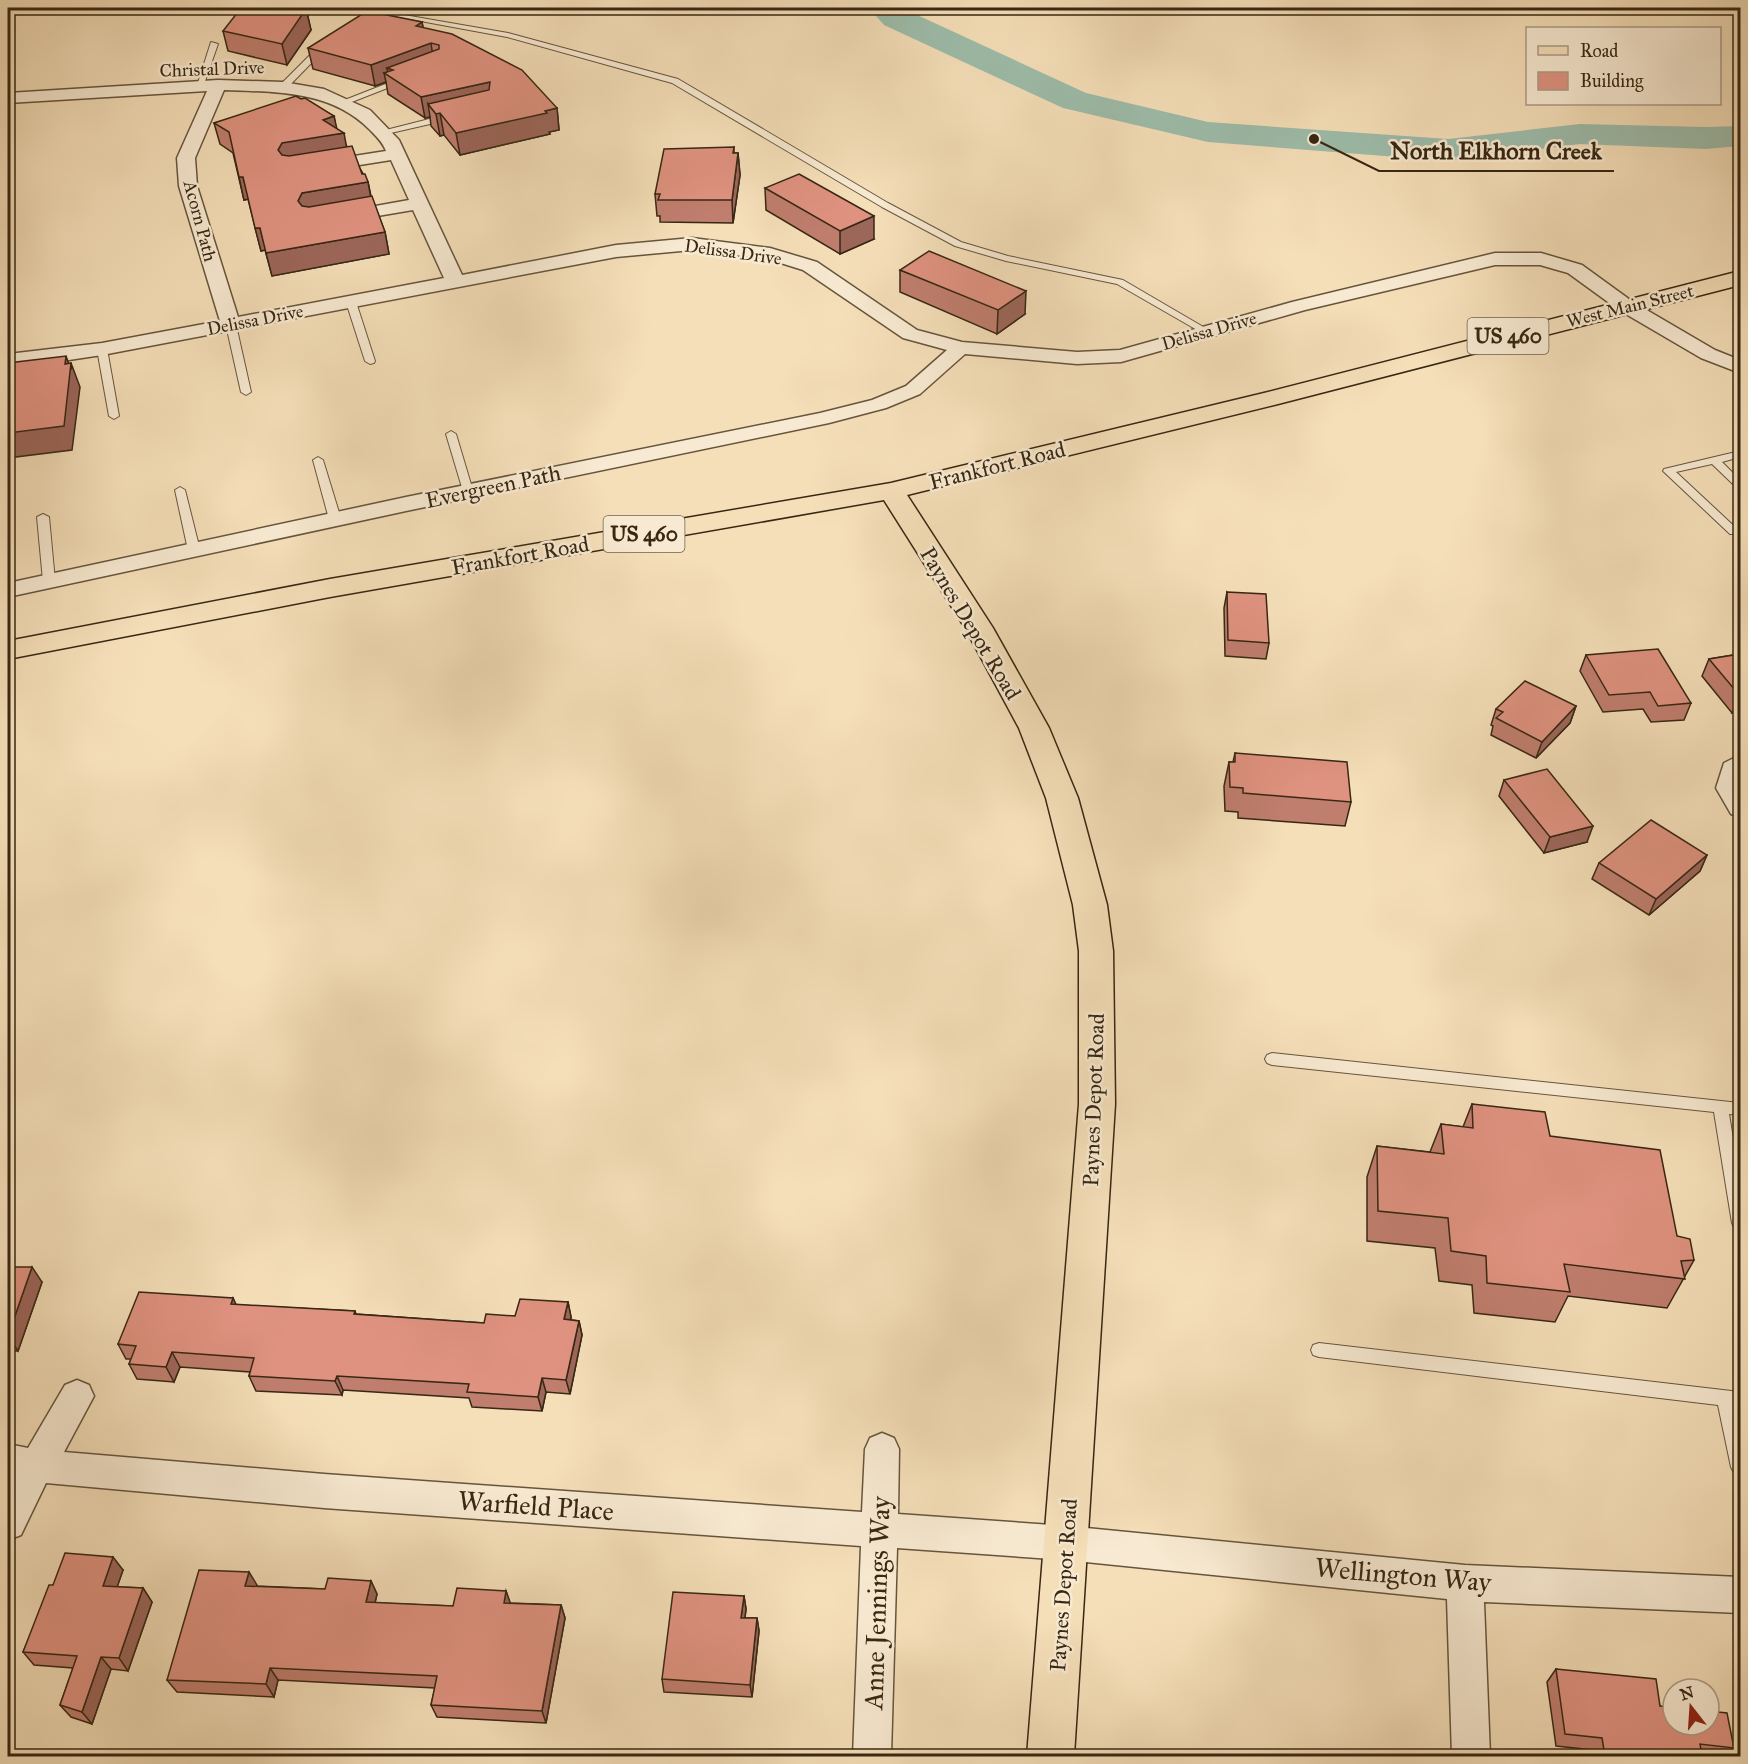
<svg xmlns="http://www.w3.org/2000/svg" width="1748" height="1764" viewBox="0 0 1748 1764" font-family="'IM FELL Great Primer',serif">
<style>
.lines{fill:none;stroke-linecap:round;stroke-linejoin:round}
.river{fill:#9dbdab;fill-rule:evenodd}
.lane-casing{stroke:#66553c;stroke-width:2}
.street-casing{stroke:#66553c;stroke-width:3}
.primary-casing{stroke:#372713;stroke-width:3}
.lane{fill:#f8ead2;fill-rule:evenodd}
.street{fill:#f8ead2;fill-rule:evenodd}
.primary{fill:#f5dfb9;fill-rule:evenodd}
.wall{fill:#c07e6e;stroke:#372713;stroke-width:1.5}
.shaded-wall{fill:#9c665a;stroke:#372713;stroke-width:1.5}
.building{fill:#df9280;stroke:#372713;stroke-width:1.5}
.labels{text-anchor:middle;stroke-width:5;stroke-linejoin:round;paint-order:stroke}
.far-street-label{font-size:18px;fill:#372713;stroke:#f8ead2}
.shield{fill:#f8ead2;stroke:#71624c;stroke-width:1.5}
.shield-label{font-size:21px;font-weight:bold;fill:#372713}
.street-label{font-size:22px;fill:#372713;stroke:#f8ead2}
.near-street-label{font-size:27px;fill:#372713;stroke:#f8ead2}
.leader{fill:none;stroke:#372713;stroke-width:2}
.callout-dot{fill:#372713;stroke:#f8ead2;stroke-width:2}
.callout-label{font-size:24px;text-anchor:middle;font-weight:bold;fill:#372713;stroke:#f8ead2;stroke-width:5;stroke-linejoin:round;paint-order:stroke}
</style>
<rect width="100%" height="100%" fill="#f5dfb9"/>
<filter id="stains"><feTurbulence type="fractalNoise" baseFrequency=".00333" numOctaves="4"/><feColorMatrix values="0 0 0 0 .2 0 0 0 0 .09 0 0 0 0 .02 0 0 0 .5 -.17"/></filter>
<radialGradient id="worn" r=".72"><stop offset=".6" stop-color="#630" stop-opacity="0"/><stop offset="1" stop-color="#630" stop-opacity=".3"/></radialGradient>
<g class="lines">
<path class="river" d="M869 8H902L1086 93 1208 122 1448 139 1580 124 1706 127 1740 126V146L1706 149 1580 144 1448 161 1208 142 1063 108 884 25Z"/>
<defs>
<g id="lane">
<path d="M350 8H364L508 33 678 79 888 203 961 242 1008 256 1123 280 1212 332 1204 334 1117 284 1006 261 955 246 882 207 672 83 507 37Z"/>
<path d="M211 42 218 44 203 87 196 89Z"/>
<path d="M321 44 328 46 286 89H280V85Z"/>
<path d="M401 78 408 80 344 105 337 103Z"/>
<path d="M449 114 452 115V119L382 135 378 132Z"/>
<path d="M351 299 356 302 375 361 374 363 370 364 365 361 346 302Z"/>
<path d="M231 322 236 325 251 392 246 395 241 392 226 325Z"/>
<path d="M102 346 107 349 119 416 114 419 109 416 97 349Z"/>
<path d="M451 431 456 434 473 491 472 493H464L463 491 446 434Z"/>
<path d="M1740 451V457L1722 462 1740 480V488L1736 487 1712 464 1676 472 1736 528 1740 527V534H1730L1663 471 1664 469Z"/>
<path d="M318 457 323 460 341 519 339 521H331L329 519 313 460Z"/>
<path d="M180 487 185 490 200 550 194 553 188 550 175 490Z"/>
<path d="M43 514 49 517 55 581 49 585 43 581 37 517Z"/>
<path d="M1272 1053 1740 1103V1115L1729 1114 1740 1181V1230L1734 1228 1732 1223 1714 1112 1272 1065 1267 1063 1265 1059 1267 1055Z"/>
<path d="M1319 1343 1740 1392V1408L1736 1407 1740 1430V1475L1734 1473 1731 1467 1718 1405 1319 1357 1313 1355 1311 1350 1313 1345Z"/>
</g>
<g id="street">
<path d="M218 80 283 82 324 89 370 110 399 140 462 275 616 245 692 238 770 248 817 262 917 330 962 342 1077 352 1120 350 1292 302 1495 253H1541L1582 265 1633 302 1715 350 1740 360V373L1701 358 1619 310 1568 273 1540 265H1495L1305 310 1121 362 1077 364 965 354 920 394 886 408 829 423 406 511 8 597V583L406 497 820 413 872 400 906 386 947 350 903 338 803 270 768 259 692 250 616 257 102 355 49 363 8 366V354L102 343 220 321 179 186 177 158 207 91 8 103V93ZM224 90C275 92 330 90 369 129 376 136 382 141 386 151L322 161 316 162 313 166 316 170 322 171 391 160 409 200 342 212 336 213 333 217 336 221 342 222 413 210 444 278 238 317 197 186 195 158Z"/>
<path d="M1740 755V817L1731 814 1716 788 1724 763Z"/>
<path d="M77 1380 89 1385 94 1396 64 1452 324 1474 862 1512 865 1449 870 1438 882 1433 894 1438 899 1449 898 1514 1066 1526 1465 1565 1740 1577V1613L1484 1602 1490 1756H1452L1447 1599 1066 1560 897 1548 891 1756H853L861 1546 324 1508 46 1483 21 1535 8 1540V1488L13 1477 8 1476V1444L28 1448 65 1385Z"/>
</g>
<path id="primary" d="M1740 271V285L1278 404 907 495 993 628 1049 728 1078 798 1107 905 1113 951 1115 1104 1074 1756H1027L1079 1104V951L1073 905 1046 798 1019 728 965 628 884 500 330 597 8 659V641L330 579 891 483 1264 393Z"/>
</defs>
<use href="#lane" class="lane-casing"/>
<use href="#street" class="street-casing"/>
<use href="#primary" class="primary-casing"/>
<use href="#lane" class="lane"/>
<use href="#street" class="street"/>
<use href="#primary" class="primary"/>
</g>
<g class="wall">
<path d="M306 8 311 30 287 65 228 51 223 31Z"/>
<path d="M422 22 423 28 557 108 559 130 549 132 550 134 460 155 444 135 440 136 431 126 430 117 425 118 388 94 386 82 375 86 313 69 308 48Z"/>
<path d="M301 99 334 116 336 128 368 182 371 196 385 232 389 254 272 276 265 250 261 251 248 199 244 200 233 153 220 144 214 123Z"/>
<path d="M734 147V153H738L740 175 733 223 660 222V216H657L655 194Z"/>
<path d="M765 188 874 239 840 254 766 210Z"/>
<path d="M900 270 1025 314 997 334 900 292Z"/>
<path d="M1227 592 1269 643 1266 659 1225 656 1224 608Z"/>
<path d="M1740 654V711L1732 713 1702 676 1709 659Z"/>
<path d="M1586 655 1691 703 1684 720 1651 722 1643 709 1603 712 1580 671Z"/>
<path d="M1576 706 1570 723 1536 758 1491 735 1493 726 1491 725 1496 709Z"/>
<path d="M1235 753 1351 802 1345 826 1238 818V812L1225 811 1224 786 1229 762H1233Z"/>
<path d="M1504 780 1587 842 1544 853 1499 796Z"/>
<path d="M1707 855 1700 871 1649 915 1592 879 1599 863Z"/>
<path d="M1472 1104 1550 1136 1677 1236 1694 1260 1667 1308 1568 1296 1555 1322 1474 1313 1472 1285 1439 1281 1435 1248 1367 1241V1177L1377 1146 1430 1152 1441 1124 1463 1127Z"/>
<path d="M8 1267 42 1282 18 1351H8Z"/>
<path d="M233 1298 236 1305 355 1311 356 1314 484 1323 515 1316 568 1302 571 1317V1320L579 1321 582 1335 570 1394 546 1392 542 1411 472 1407 469 1398 343 1390 342 1395 256 1391 249 1376 250 1372 180 1367 174 1382 137 1379 129 1364 131 1359H126L118 1344Z"/>
<path d="M123 1570 117 1587 143 1588 152 1602 128 1671 111 1669 92 1724 71 1717 60 1705 73 1668 34 1665 23 1652 53 1585Z"/>
<path d="M371 1581 377 1594 375 1603 453 1606 506 1591 510 1603 561 1605 565 1618 546 1723 437 1717 431 1705 435 1688 278 1680 274 1697 177 1692 167 1680 257 1585 256 1586 325 1589Z"/>
<path d="M744 1596 746 1609 745 1618H757L759 1631 752 1697 664 1692 662 1679Z"/>
<path d="M1556 1669 1660 1706 1734 1748 1725 1756H1594L1593 1750 1556 1746 1547 1682Z"/>
</g>
<g class="shaded-wall">
<path d="M303 8H306V9L311 30 287 65 282 44Z"/>
<path d="M422 22 426 43 416 26Z"/>
<path d="M431 43 434 64 393 70 387 68 388 75 384 73 386 82 375 86 371 65Z"/>
<path d="M490 82 494 103 440 113 444 135 440 136 436 114 428 104 430 117 425 118 421 97Z"/>
<path d="M557 108 559 130 549 132 550 134 460 155 456 133Z"/>
<path d="M334 116 338 134 344 133 348 155 288 165 278 150 282 143 323 120Z"/>
<path d="M738 153 740 175 733 223 732 200Z"/>
<path d="M239 177H243L249 199 244 200Z"/>
<path d="M368 182 372 204 308 216 298 201 302 193Z"/>
<path d="M874 216V239L840 254V231Z"/>
<path d="M255 228H260L266 250 261 251Z"/>
<path d="M385 232 389 254 272 276 266 253Z"/>
<path d="M1026 291 1025 314 997 334 998 310Z"/>
<path d="M66 356 71 370V363L80 387 72 450 8 458V460V433L65 364Z"/>
<path d="M1740 696V711L1732 713Z"/>
<path d="M1576 706 1570 723 1536 758 1542 742Z"/>
<path d="M1593 826 1587 842 1544 853 1550 837Z"/>
<path d="M1707 855 1700 871 1649 915 1656 899Z"/>
<path d="M32 1267 42 1282 18 1351 8 1336Z"/>
<path d="M233 1298 240 1313 231 1304Z"/>
<path d="M568 1302 571 1317 568 1334 564 1319Z"/>
<path d="M579 1321 582 1335 570 1394 566 1380Z"/>
<path d="M172 1352 180 1367 174 1382 166 1367Z"/>
<path d="M337 1376 343 1390 342 1395 335 1381Z"/>
<path d="M542 1378 546 1392 542 1411 538 1397Z"/>
<path d="M113 1557 123 1570 113 1599 103 1586Z"/>
<path d="M249 1572 257 1585 253 1599 245 1586Z"/>
<path d="M371 1581 377 1594 372 1615 366 1602Z"/>
<path d="M143 1588 152 1602 128 1671 119 1658Z"/>
<path d="M506 1591 511 1605 504 1603Z"/>
<path d="M744 1596 746 1609 743 1631 741 1618Z"/>
<path d="M561 1605 565 1618 546 1723 542 1711Z"/>
<path d="M757 1618 759 1631 752 1697 750 1685Z"/>
<path d="M101 1657 111 1669 92 1724 82 1712Z"/>
<path d="M270 1668 278 1680 274 1697 266 1684Z"/>
</g>
<g class="building">
<path d="M241 8H303L302 9H306L282 44 223 31Z"/>
<path d="M367 11 422 22 416 26 452 34 522 70 557 108 545 111 547 113 456 133 440 113 436 114 428 104 489 90 490 82 421 97 384 73 393 70 387 68 439 49V45L431 43 371 65 308 48Z"/>
<path d="M296 96 301 99 305 98 334 116 323 120 344 133 282 143 278 150 282 155 289 156 352 146 362 174H365L368 182 302 193 298 201 302 206 309 207 372 196 385 232 266 253 260 228H255L243 177H239L229 132 214 123Z"/>
<path d="M734 147 733 153H738L732 200H658L660 194H655L664 149Z"/>
<path d="M799 174 874 216 840 231 765 188Z"/>
<path d="M929 251 1026 291 998 310 900 270Z"/>
<path d="M66 356 65 364 71 363 64 426 8 433V363Z"/>
<path d="M1227 592 1266 594 1269 643 1228 640Z"/>
<path d="M1658 649 1691 703 1658 706 1650 692 1609 695 1586 655Z"/>
<path d="M1740 654V696L1709 659Z"/>
<path d="M1525 681 1576 706 1542 742 1496 718 1503 712 1496 709Z"/>
<path d="M1235 753 1347 762 1351 802 1243 793V788L1230 787 1229 762H1235Z"/>
<path d="M1547 769 1593 826 1550 837 1504 780Z"/>
<path d="M1651 820 1707 855 1656 899 1599 863Z"/>
<path d="M1472 1104 1545 1112 1550 1136 1660 1150 1677 1236 1690 1239 1694 1260 1681 1261 1685 1279 1564 1264 1570 1292 1487 1283 1486 1256 1451 1251 1448 1218 1378 1211 1377 1146 1444 1154 1441 1124 1473 1128Z"/>
<path d="M8 1267H32L8 1336Z"/>
<path d="M139 1292 233 1298 231 1304 355 1311 354 1314 484 1323 486 1314 515 1316 520 1299 568 1302 564 1319 579 1321 566 1380 542 1378 538 1397 467 1392 469 1384 337 1376 335 1381 249 1376 254 1358 172 1352 166 1367 129 1364 136 1346 118 1344Z"/>
<path d="M65 1553 113 1557 103 1586 143 1588 119 1658 101 1657 82 1712 60 1705 77 1656 23 1652 49 1585H53Z"/>
<path d="M199 1570 249 1572 245 1586 325 1589 328 1578 371 1581 366 1602 453 1606 457 1588 506 1591 504 1603 561 1605 542 1711 431 1705 437 1676 270 1668 266 1684 167 1680Z"/>
<path d="M673 1592 744 1596 741 1618H757L750 1685 662 1679Z"/>
<path d="M1556 1669 1656 1679 1660 1706 1673 1707V1725H1709V1711L1727 1713 1734 1748 1700 1744 1702 1756H1605L1602 1738 1565 1734Z"/>
<path d="M669 1754 694 1756H669Z"/>
</g>
<g class="labels">
<g class="far-street-label">
<text transform="translate(212 69) rotate(-2)" y="6">Christal Drive</text>
<text transform="translate(200 221) rotate(75)" y="6">Acorn Path</text>
<text transform="translate(733 252) rotate(8)" y="6">Delissa Drive</text>
<text transform="translate(1630 306) rotate(-14)" y="6">West Main Street</text>
<text transform="translate(255 320) rotate(-11)" y="6">Delissa Drive</text>
<text transform="translate(1209 331) rotate(-16)" y="6">Delissa Drive</text>
</g>
<g class="shield">
<rect x="1467.5" y="318" width="81" height="36" rx="4.5"/>
<rect x="603.5" y="516" width="81" height="36" rx="4.5"/>
</g>
<g class="shield-label">
<text x="1508" y="343">US 460</text>
<text x="644" y="541">US 460</text>
</g>
<g class="street-label">
<text transform="translate(997 465) rotate(-14)" y="8">Frankfort Road</text>
<text transform="translate(493 486) rotate(-12)" y="8">Evergreen Path</text>
<text transform="translate(520 555) rotate(-10)" y="8">Frankfort Road</text>
<text transform="translate(971 623) rotate(59)" y="8">Paynes Depot Road</text>
<text transform="translate(1093 1100) rotate(-88)" y="8">Paynes Depot Road</text>
<text transform="translate(1063 1585) rotate(-86)" y="8">Paynes Depot Road</text>
</g>
<g class="near-street-label">
<text transform="translate(536 1506) rotate(4)" y="9">Warfield Place</text>
<text transform="translate(1403 1575) rotate(5)" y="9">Wellington Way</text>
<text transform="translate(877 1603) rotate(-88)" y="9">Anne Jennings Way</text>
</g>
</g>
<path class="leader" d="M1314 139L1379 171H1614"/>
<circle class="callout-dot" cx="1314" cy="139" r="6"/>
<g class="callout-label">
<text x="1496" y="159">North Elkhorn Creek</text>
</g>
<rect width="1748" height="1764" fill="none" stroke="#f5dfb9" stroke-width="30"/>
<rect x="9" y="9" width="1730" height="1746" fill="none" stroke="#372713" stroke-width="3"/>
<rect x="15" y="15" width="1718" height="1734" fill="none" stroke="#372713" stroke-width="1.5"/>
<rect x="1526" y="27" width="195" height="78" fill="#f8ead2" stroke="#ab9c86" stroke-width="1.5"/>
<rect x="1538" y="46" width="30" height="9" fill="#f5dfb9" stroke="#ab9c86" stroke-width="1.5"/>
<text x="1580" y="57" font-size="18" fill="#372713">Road</text>
<rect x="1538" y="72" width="30" height="18" fill="#df9280" stroke="#ab9c86" stroke-width="1.5"/>
<text x="1580" y="87" font-size="18" fill="#372713">Building</text>
<g transform="translate(1691 1707) rotate(343)"><circle r="28" fill="#f8ead2" stroke="#ab9c86" stroke-width="1.5"/>
<path d="M0-4.5L10 22L0 15L-10 22Z" fill="#8f2418"/>
<text y="-9" font-size="16" font-weight="bold" text-anchor="middle" fill="#372713">N</text>
</g>
<rect width="100%" height="100%" filter="url(#stains)"/>
<rect width="100%" height="100%" fill="url(#worn)"/>
</svg>
